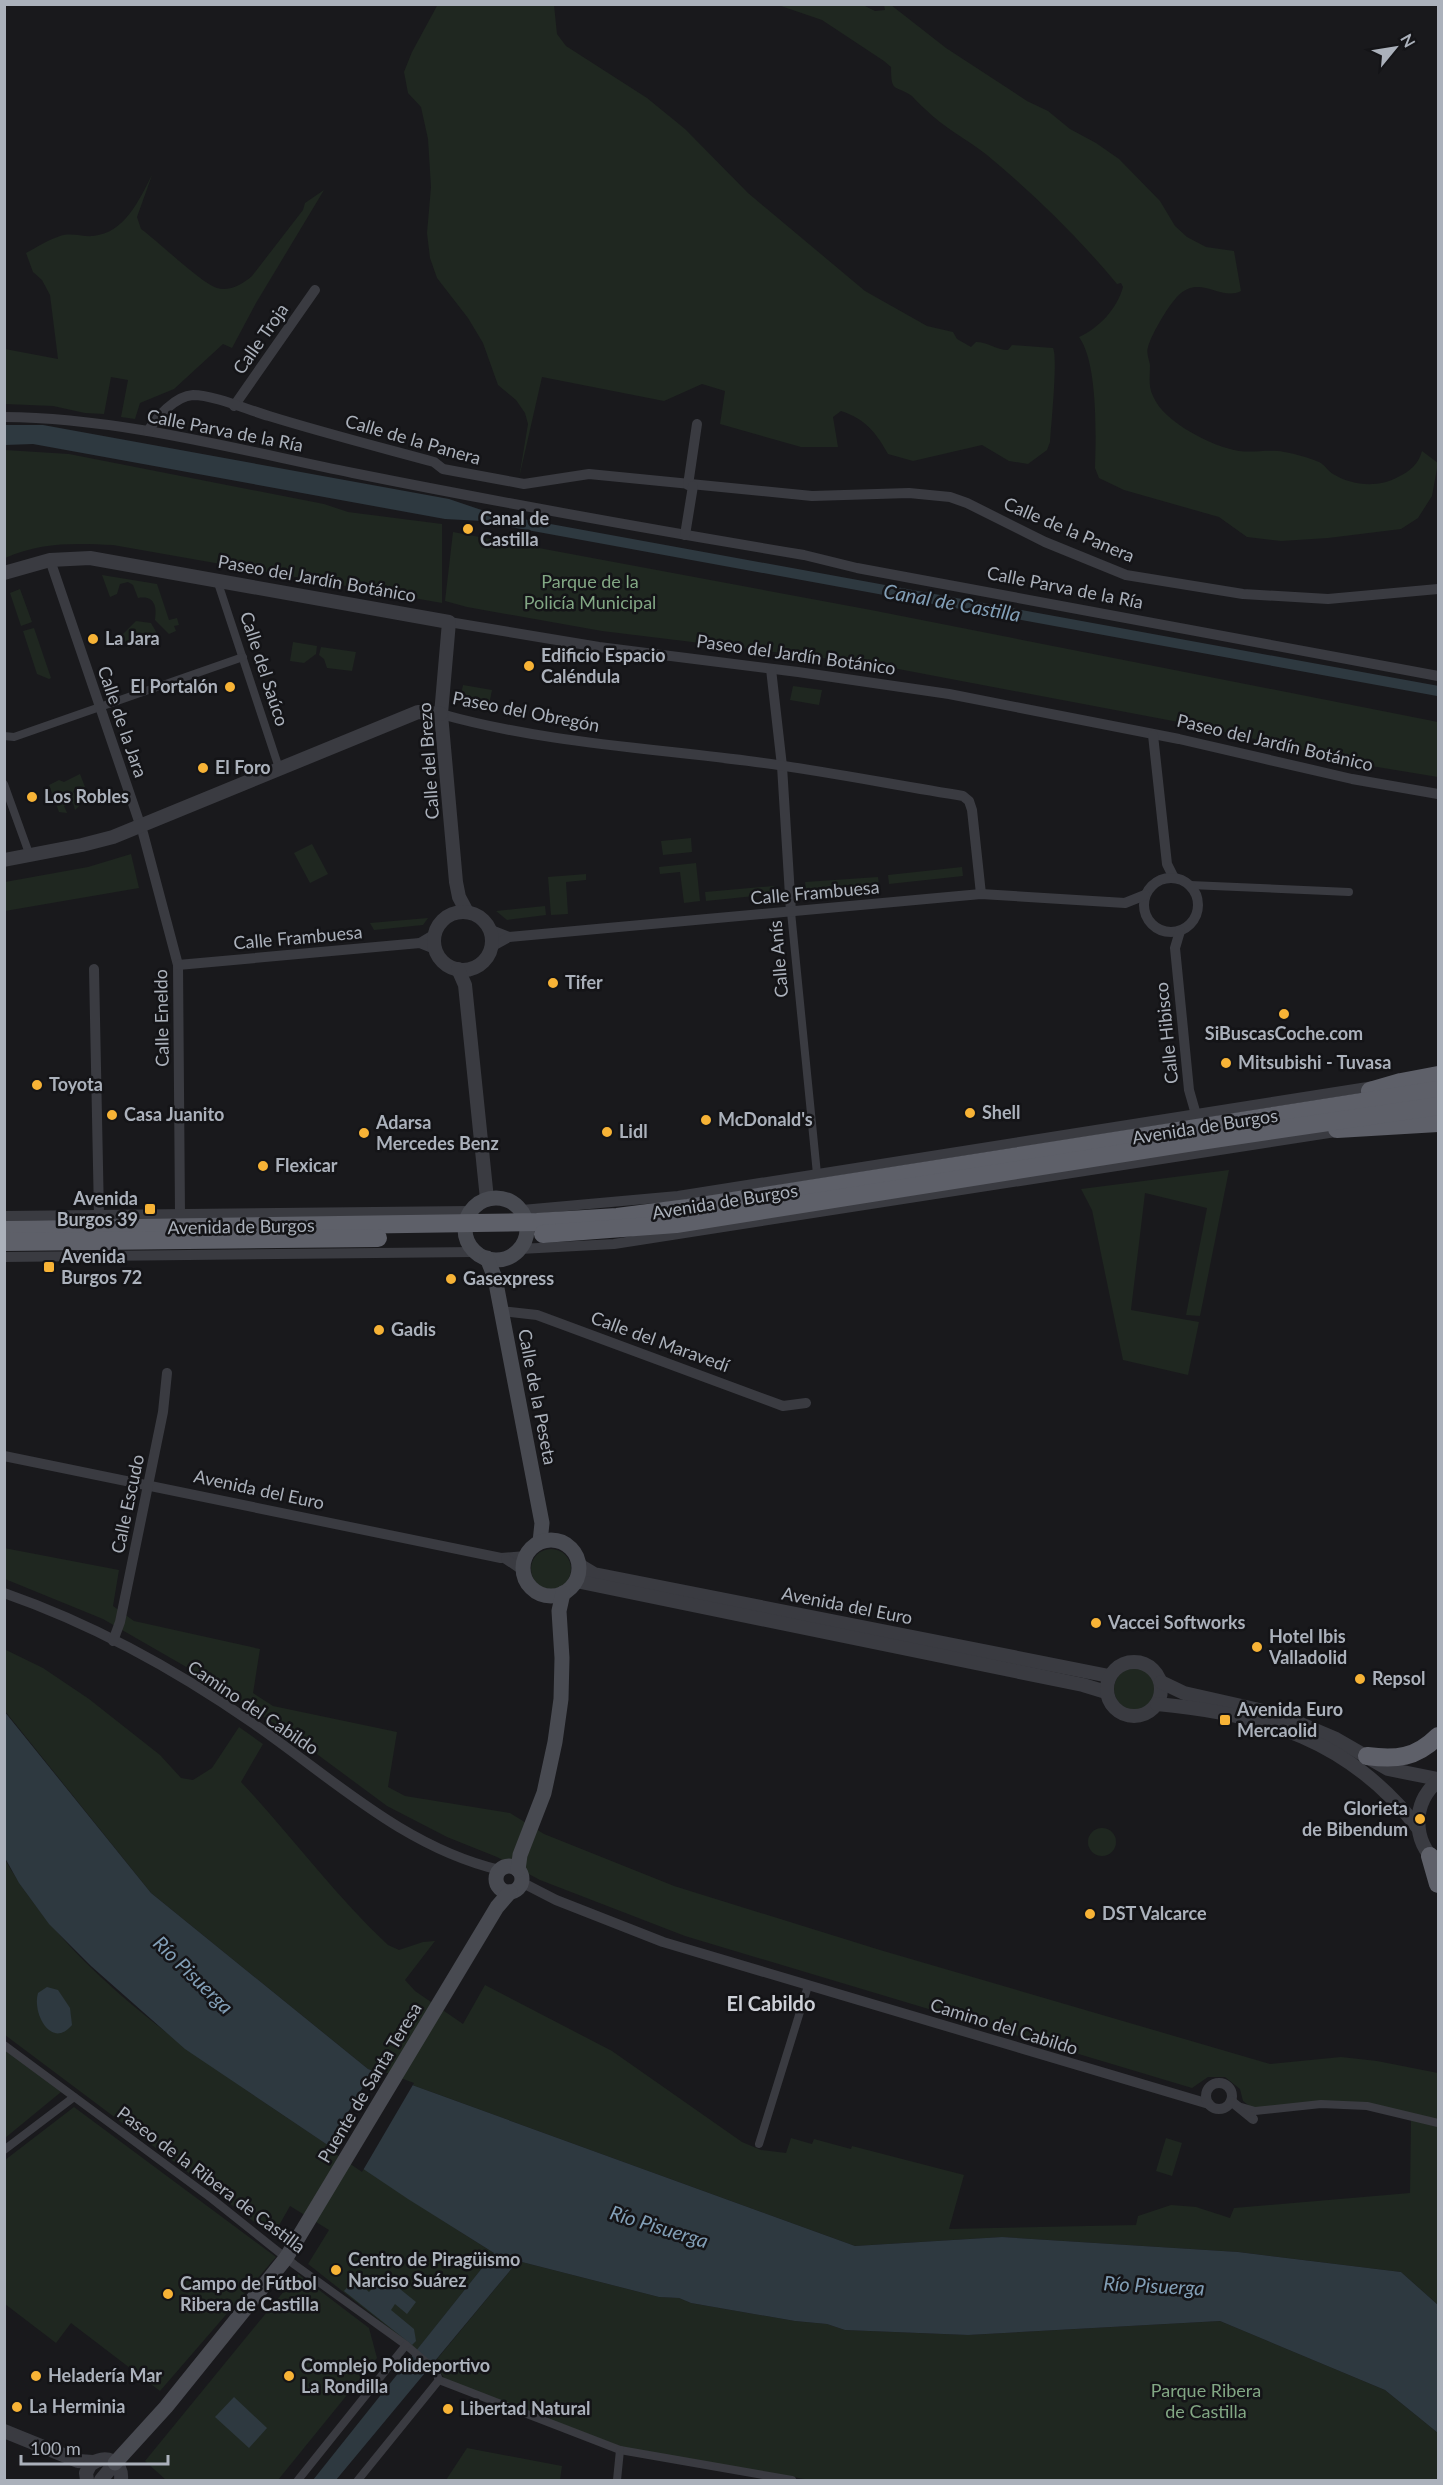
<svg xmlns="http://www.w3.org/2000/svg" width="1443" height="2485" viewBox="0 0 1443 2485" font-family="Lato,sans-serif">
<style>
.green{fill:#1f2720}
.water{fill:#2e3940}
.pier{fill:#19191c}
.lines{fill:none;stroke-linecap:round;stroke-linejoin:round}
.canal{stroke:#2e3940;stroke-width:10}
.pedestrian{stroke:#3a3b41;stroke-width:8}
.minor{stroke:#3a3b41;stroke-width:10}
.tertiary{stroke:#3a3b41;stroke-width:14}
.secondary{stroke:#484a51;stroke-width:15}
.trunk{stroke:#5e6069;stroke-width:18}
.poi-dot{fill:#f7b336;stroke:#141417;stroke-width:2}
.labels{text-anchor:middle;stroke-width:5;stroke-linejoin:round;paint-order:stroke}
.street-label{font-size:18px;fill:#abb1bb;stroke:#141417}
.poi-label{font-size:18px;font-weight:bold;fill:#abb1bb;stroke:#141417;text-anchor:start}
.park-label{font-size:18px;fill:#82a784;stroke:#141417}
.water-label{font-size:20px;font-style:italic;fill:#829fb7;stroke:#141417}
.neighbourhood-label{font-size:20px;font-weight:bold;fill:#cdd0d7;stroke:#141417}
</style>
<rect width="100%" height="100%" fill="#19191c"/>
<g class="green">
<path d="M438 4 554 5 557 34 566 46 647 98 685 129 748 193 865 291 927 326 953 332 957 339 971 347 976 342C988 342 996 350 1008 350L1012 345 1053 348C1058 357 1051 426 1050 442L1047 450 1028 464 1009 461 982 445 913 461 888 454C876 432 865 419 841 411L833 417 838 447H801L720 424 725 391 702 384 664 401 542 377 519 478 528 424 525 413 516 400 498 385 483 343 468 318 437 278 430 258 427 233 431 187 428 139 421 107 408 93 404 72 412 52Z"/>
<path d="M778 5 861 4 875 11 885 10 884 5H891L946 48 1027 101 1048 111 1070 129 1096 143 1119 159 1160 201 1175 226 1187 237 1206 247 1234 251 1241 291C1221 301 1202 276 1181 293 1170 302 1152 333 1148 347 1146 353 1149 359 1150 365 1150 376 1148 386 1153 396 1163 422 1213 447 1239 451 1254 453 1269 449 1284 452 1296 454 1309 458 1319 462 1325 465 1328 471 1333 474 1353 486 1378 488 1398 477 1410 471 1418 465 1422 451L1438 463 1432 496 1418 518 1401 529 1328 538 1281 541 1247 537 1219 517 1124 490 1099 478 1095 468C1096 436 1098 363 1079 337 1099 328 1117 309 1123 287L1121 283 1117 284C1078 237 1034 194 987 155 967 139 944 128 925 109 920 105 916 100 912 96 895 84 891 94 891 67L884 61 822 20Z"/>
<path d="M152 175 137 217 141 229C159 242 201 283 217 288 229 292 243 284 252 276L303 210 305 203 324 190 256 303 232 348 223 344 174 389 140 403 135 419 121 417 128 380 111 377 104 414 85 413 53 406 5 404V349L58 359 50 295 42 280 33 272 26 253C37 247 48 240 60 236 71 232 82 237 93 236 125 233 139 200 152 175Z"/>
<path d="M5 450 69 454 324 504 348 512 442 524V603L113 545C75 543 40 542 5 558Z"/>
<path d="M453 532 871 610 1438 722V777L1359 764V759L1352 758 1351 761 1189 724 872 664 602 631 467 607 445 601Z"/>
<path d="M102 575 157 584 169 620 177 618 179 625 174 626 176 631 169 634 155 620C157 607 155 595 138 598L133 585 128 582 120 584 117 594 110 597Z"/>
<path d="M20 589 32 622 21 626 10 593Z"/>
<path d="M136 621 151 623 159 637 127 648 122 635Z"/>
<path d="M34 628 51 678 49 679 37 674 23 631Z"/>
<path d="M293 642 317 646 316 654 304 663 290 661Z"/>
<path d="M321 647 356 652 352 671 327 668 324 659 319 655Z"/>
<path d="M463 685 492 690 489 705 460 700Z"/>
<path d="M793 686 822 690 819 705 790 700Z"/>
<path d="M80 774 85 787 82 789 76 787 73 792 80 798 82 803 75 810 73 803 64 806 67 813 59 812 49 785 59 780 64 782Z"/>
<path d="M691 838 692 852 663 855 661 841Z"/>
<path d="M312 844 328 874 310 883 294 853Z"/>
<path d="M131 854 139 888 5 911V882L88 867Z"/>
<path d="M696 863 700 901 684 903 680 872 660 874 659 867Z"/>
<path d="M962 867 963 876 889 884 888 875Z"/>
<path d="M586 874V880L566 882 568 914 551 915 548 877Z"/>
<path d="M878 877 879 885 806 890 805 882Z"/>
<path d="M774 886 775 894 706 901 705 892Z"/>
<path d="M545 906 546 915 507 920 496 911Z"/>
<path d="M428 918 423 925 374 930 370 923Z"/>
<path d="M1229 1170 1200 1316 1186 1315 1207 1208 1145 1193 1131 1310 1199 1322 1188 1375 1123 1360 1092 1210 1081 1189Z"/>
<path d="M4 1548 119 1570 113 1606 134 1621 260 1649 253 1693 273 1706 397 1732 388 1787 405 1796 510 1813 544 1834 674 1886 880 1950 1270 2064 1341 2057 1377 2061 1438 2073V2120L1362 2102 1252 2108 1243 2101 1240 2089 1225 2077H1208L1192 2088 685 1936 540 1880 497 1857 447 1837 387 1806 283 1729 188 1668 103 1619 5 1579Z"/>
<circle cx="551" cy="1569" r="20"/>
<path d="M4 1649 43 1668 89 1699 160 1755 181 1778 193 1780 212 1768 239 1727 263 1744 241 1782C291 1835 334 1895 388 1945L399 1950 423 1942 435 1941 405 1980 415 1991 463 2024 485 1985 612 2051 742 2142 761 2150 786 2153 791 2138 812 2144 814 2139 851 2149 852 2146 964 2175 949 2229 1136 2225 1138 2216 1171 2205 1196 2207 1230 2218 1234 2208 1410 2193 1411 2119 1438 2125V2305L1401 2272 1238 2252 1002 2237 855 2246 368 2069 151 1893 5 1711Z"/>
<circle cx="1135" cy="1689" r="21"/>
<circle cx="1102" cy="1842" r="14"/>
<path d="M4 1858C69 1971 184 2048 289 2119 357 2164 425 2210 494 2253L417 2350 308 2264 329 2230 290 2206 273 2236 5 2035Z"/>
<path d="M4 2049 61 2092 5 2138H4Z"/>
<path d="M74 2107 276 2257 160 2391 71 2323 56 2343 5 2304V2160Z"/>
<path d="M1166 2138 1182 2143 1172 2176 1156 2171Z"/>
<path d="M518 2261 659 2297 679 2298 691 2303 795 2321 827 2324 845 2330 968 2335 1220 2321 1385 2390 1438 2433V2480H810L622 2447 446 2380 433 2364Z"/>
<path d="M298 2274 369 2328 377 2358 278 2480H166L145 2461Z"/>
<path d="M467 2448 562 2466 560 2480H446Z"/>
</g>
<g class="water">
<path d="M5 425H43L449 499 520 523 445 519 33 444 5 445Z"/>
<path d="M4 1711 151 1893 368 2069 855 2246 1002 2237 1238 2252 1401 2272 1438 2305V2433L1385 2390 1220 2321 968 2335 845 2330 827 2324 795 2321 691 2303 679 2298 659 2297 518 2261 336 2480H313L494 2253 408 2199 185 2049 91 1966 49 1924 19 1883 5 1858Z"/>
<path d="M47 1987 58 1990 70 2008 72 2025C51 2050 32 2013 38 1993Z"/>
<path d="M384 2276 416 2302 407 2314 395 2304 391 2310 414 2329 416 2341 412 2345 344 2291 355 2279 369 2292Z"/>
<path d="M234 2397 267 2428 249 2448 215 2417Z"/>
</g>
<path class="pier" d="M374 2068 414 2083 362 2172 327 2148Z"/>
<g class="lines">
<path class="canal" d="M506 521 1438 691"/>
<g class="pedestrian">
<path d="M217 580 279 768"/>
<path d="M4 736 14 737 243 657"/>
<path d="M4 784 30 856"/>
<path d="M1190 885 1349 892"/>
<path d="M791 912 817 1174"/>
<path d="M4 2045 211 2198 295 2265 406 2345 435 2370 439 2380 620 2450 792 2480"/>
<path d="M1238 2106 1255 2111 1321 2104 1367 2106 1438 2123"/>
<path d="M759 2144 808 1986"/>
<path d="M4 2150 74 2097"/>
<path d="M298 2480 406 2345"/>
<path d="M358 2480 439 2380"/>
<path d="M617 2480 620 2450"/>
</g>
<g class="minor">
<path d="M234 406 315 290"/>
<path d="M4 417C122 418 239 450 353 473 503 503 654 530 804 555L857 568 1438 676"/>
<path d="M148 431C157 417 175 396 193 395 214 395 248 410 269 416 324 433 379 447 434 462L443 469 524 484 589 474 812 496 909 493 950 497 967 503 1045 542 1126 575 1243 594 1328 599 1438 589"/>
<path d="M688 485 697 424"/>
<path d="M685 535 693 486"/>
<path d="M50 560 143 833 178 965 180 1213"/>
<path d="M449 622 599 647 798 672 949 694 1179 739 1352 779 1438 794"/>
<path d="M771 669 782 766 791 912"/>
<path d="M441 714C544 743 651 748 756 762 825 771 894 785 963 796L969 801 972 810 981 894"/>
<path d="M1153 735 1167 864 1174 878"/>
<circle cx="1171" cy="905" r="27"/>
<path d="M491 930 509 937"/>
<path d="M1180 931 1175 948 1189 1090 1197 1118"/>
<path d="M420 943 435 934"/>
<path d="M493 946 509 937 981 894 1125 903 1145 895"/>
<path d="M178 965 420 943 435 949"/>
<path d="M94 969 99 1215"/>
<path d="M522 1210 678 1196 1374 1086"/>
<path d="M4 1216 470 1211"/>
<path d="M520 1249 614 1244 1342 1131"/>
<path d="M4 1257 475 1252"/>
<path d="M501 1311 537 1315 783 1406 806 1403"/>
<path d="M4 1456 501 1558 526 1556"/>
<path d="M506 1559 524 1571"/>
<path d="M4 1593C93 1624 178 1671 254 1724 332 1778 405 1848 500 1870"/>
<path d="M113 1641 120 1622 163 1412 167 1373"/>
<path d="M521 1882 556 1900 663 1942 1209 2104"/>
<circle cx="1219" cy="2096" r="13"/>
<path d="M1231 2101 1253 2119"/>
</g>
<g class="tertiary">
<path d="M4 573 50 560 90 558 449 622 441 714 456 882 459 897 467 912"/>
<path d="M4 860 82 845 113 837 418 712 441 714"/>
<circle cx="463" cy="941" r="29"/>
<path d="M458 969 465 985 487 1199"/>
<path d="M579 1565 594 1574 1109 1676"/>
<path d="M576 1581 1083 1685 1106 1692"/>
<circle cx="1134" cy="1689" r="27"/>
<path d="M1161 1682 1184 1693 1277 1714 1336 1739 1388 1769 1438 1779"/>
<path d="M1157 1704C1265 1714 1350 1740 1418 1828"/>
<path d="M1437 1863C1412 1840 1412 1803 1438 1781"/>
<path d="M4 2431 78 2461 93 2462"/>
<path d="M87 2480 86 2473 90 2465C105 2453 123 2461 121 2480"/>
<path d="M101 2480 115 2463"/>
</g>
<g class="secondary">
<circle cx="496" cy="1229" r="31"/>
<path d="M487 1258 495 1278 542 1523 540 1542"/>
<circle cx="551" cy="1568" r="28"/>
<circle cx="509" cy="1879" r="13"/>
<path d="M518 1870 520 1855 544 1793 555 1742 561 1699 562 1658 559 1611 563 1593"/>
<path d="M115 2463 166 2407 286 2258 497 1907 510 1892"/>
</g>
<g class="trunk">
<path d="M1370 1091 1401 1082 1438 1075"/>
<path d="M1337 1129 1438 1123"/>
<path d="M4 1230 537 1222 617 1217 688 1208 1438 1090"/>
<path d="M543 1234 676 1224 1200 1141 1438 1106"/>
<path d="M4 1242 378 1238"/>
<path d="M1367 1756C1396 1760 1416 1758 1438 1736"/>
<path d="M1430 1856 1438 1884"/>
</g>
</g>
<g class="poi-dot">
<circle cx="468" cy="529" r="6"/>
<circle cx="93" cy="639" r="6"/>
<circle cx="529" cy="666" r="6"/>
<circle cx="230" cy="687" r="6"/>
<circle cx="203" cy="768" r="6"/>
<circle cx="32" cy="797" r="6"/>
<circle cx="553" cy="983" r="6"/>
<circle cx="1284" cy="1014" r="6"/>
<circle cx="1226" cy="1063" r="6"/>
<circle cx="37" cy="1085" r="6"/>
<circle cx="970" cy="1113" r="6"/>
<circle cx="112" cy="1115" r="6"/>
<circle cx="706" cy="1120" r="6"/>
<circle cx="607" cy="1132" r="6"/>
<circle cx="364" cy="1133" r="6"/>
<circle cx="263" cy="1166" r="6"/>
<rect x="144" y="1203" width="12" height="12" rx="3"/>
<rect x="43" y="1261" width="12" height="12" rx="3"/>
<circle cx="451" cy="1279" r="6"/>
<circle cx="379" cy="1330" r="6"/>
<circle cx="1096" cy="1623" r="6"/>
<circle cx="1257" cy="1647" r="6"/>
<circle cx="1360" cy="1679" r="6"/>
<rect x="1219" y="1714" width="12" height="12" rx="3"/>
<circle cx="1420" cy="1819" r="6"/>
<circle cx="1090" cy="1914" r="6"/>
<circle cx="336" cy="2270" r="6"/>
<circle cx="168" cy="2294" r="6"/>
<circle cx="36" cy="2376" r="6"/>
<circle cx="289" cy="2376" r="6"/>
<circle cx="17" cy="2407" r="6"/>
<circle cx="448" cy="2409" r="6"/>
</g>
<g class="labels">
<g class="street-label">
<text transform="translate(261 339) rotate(-55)" y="6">Calle Troja</text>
<text transform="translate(225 431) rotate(11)" y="6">Calle Parva de la Ría</text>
<text transform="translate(413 440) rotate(16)" y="6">Calle de la Panera</text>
<text transform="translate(1069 530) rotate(23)" y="6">Calle de la Panera</text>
<text transform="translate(317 579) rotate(10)" y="6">Paseo del Jardín Botánico</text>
<text transform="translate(1065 588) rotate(11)" y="6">Calle Parva de la Ría</text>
<text transform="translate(796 655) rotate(8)" y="6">Paseo del Jardín Botánico</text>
<text transform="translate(264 669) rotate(72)" y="6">Calle del Saúco</text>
<text transform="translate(526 712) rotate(11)" y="6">Paseo del Obregón</text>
<text transform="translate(122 722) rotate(71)" y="6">Calle de la Jara</text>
<text transform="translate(1275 743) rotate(13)" y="6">Paseo del Jardín Botánico</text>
<text transform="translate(429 761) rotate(-94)" y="6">Calle del Brezo</text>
<text transform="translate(815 893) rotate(-5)" y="6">Calle Frambuesa</text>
<text transform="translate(298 938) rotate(-5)" y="6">Calle Frambuesa</text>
<text transform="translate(779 959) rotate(-95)" y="6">Calle Anís</text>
<text transform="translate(162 1018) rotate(-91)" y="6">Calle Eneldo</text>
<text transform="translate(1167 1033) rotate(-96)" y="6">Calle Hibisco</text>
<text transform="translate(1205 1127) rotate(-9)" y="6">Avenida de Burgos</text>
<text transform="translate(725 1202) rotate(-9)" y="6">Avenida de Burgos</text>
<text transform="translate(241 1227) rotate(-1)" y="6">Avenida de Burgos</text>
<text transform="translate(660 1342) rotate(20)" y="6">Calle del Maravedí</text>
<text transform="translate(537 1397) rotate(79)" y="6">Calle de la Peseta</text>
<text transform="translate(259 1490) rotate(12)" y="6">Avenida del Euro</text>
<text transform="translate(128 1504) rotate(-78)" y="6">Calle Escudo</text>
<text transform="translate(847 1606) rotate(11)" y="6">Avenida del Euro</text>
<text transform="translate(253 1708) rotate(34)" y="6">Camino del Cabildo</text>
<text transform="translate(1004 2027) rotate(17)" y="6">Camino del Cabildo</text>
<text transform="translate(370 2083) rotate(-59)" y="6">Puente de Santa Teresa</text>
<text transform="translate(211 2180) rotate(37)" y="6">Paseo de la Ribera de Castilla</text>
</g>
<g class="poi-label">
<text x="480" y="525">Canal de<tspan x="480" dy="21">Castilla</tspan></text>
<text x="105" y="645">La Jara</text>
<text x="541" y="662">Edificio Espacio<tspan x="541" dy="21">Caléndula</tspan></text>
<text x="218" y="693" text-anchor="end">El Portalón</text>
<text x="215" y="774">El Foro</text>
<text x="44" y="803">Los Robles</text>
<text x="565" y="989">Tifer</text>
<text x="1284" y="1040" text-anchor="middle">SiBuscasCoche.com</text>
<text x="1238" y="1069">Mitsubishi - Tuvasa</text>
<text x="49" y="1091">Toyota</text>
<text x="982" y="1119">Shell</text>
<text x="124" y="1121">Casa Juanito</text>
<text x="718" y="1126">McDonald's</text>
<text x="376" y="1129">Adarsa<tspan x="376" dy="21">Mercedes Benz</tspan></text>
<text x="619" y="1138">Lidl</text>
<text x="275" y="1172">Flexicar</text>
<text x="138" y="1205" text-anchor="end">Avenida<tspan x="138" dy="21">Burgos 39</tspan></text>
<text x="61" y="1263">Avenida<tspan x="61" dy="21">Burgos 72</tspan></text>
<text x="463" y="1285">Gasexpress</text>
<text x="391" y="1336">Gadis</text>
<text x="1108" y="1629">Vaccei Softworks</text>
<text x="1269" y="1643">Hotel Ibis<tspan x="1269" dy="21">Valladolid</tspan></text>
<text x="1372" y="1685">Repsol</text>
<text x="1237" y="1716">Avenida Euro<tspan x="1237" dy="21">Mercaolid</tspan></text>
<text x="1408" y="1815" text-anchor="end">Glorieta<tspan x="1408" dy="21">de Bibendum</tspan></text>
<text x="1102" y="1920">DST Valcarce</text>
<text x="348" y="2266">Centro de Piragüismo<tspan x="348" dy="21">Narciso Suárez</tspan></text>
<text x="180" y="2290">Campo de Fútbol<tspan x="180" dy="21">Ribera de Castilla</tspan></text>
<text x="301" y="2372">Complejo Polideportivo<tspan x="301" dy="21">La Rondilla</tspan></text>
<text x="48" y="2382">Heladería Mar</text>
<text x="29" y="2413">La Herminia</text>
<text x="460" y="2415">Libertad Natural</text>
</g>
<g class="park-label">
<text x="590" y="588">Parque de la<tspan x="590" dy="21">Policía Municipal</tspan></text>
<text x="1206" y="2397">Parque Ribera<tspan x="1206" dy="21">de Castilla</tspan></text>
</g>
<g class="water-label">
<text transform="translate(952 603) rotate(10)" y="7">Canal de Castilla</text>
<text transform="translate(193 1975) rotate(44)" y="7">Río Pisuerga</text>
<text transform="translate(659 2227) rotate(17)" y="7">Río Pisuerga</text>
<text transform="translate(1154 2286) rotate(3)" y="7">Río Pisuerga</text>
</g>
<g class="neighbourhood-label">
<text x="771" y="2011">El Cabildo</text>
</g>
</g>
<rect width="1443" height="2485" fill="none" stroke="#abb1bb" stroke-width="12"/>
<g transform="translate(1395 48) rotate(60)" stroke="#141417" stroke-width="4.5" paint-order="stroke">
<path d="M0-4.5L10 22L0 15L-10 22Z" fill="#abb1bb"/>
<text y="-9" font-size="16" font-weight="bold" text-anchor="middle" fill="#abb1bb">N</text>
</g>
<path d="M21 2455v9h147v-9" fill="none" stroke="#abb1bb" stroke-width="3"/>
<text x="30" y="2455" font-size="18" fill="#abb1bb" stroke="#141417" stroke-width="4.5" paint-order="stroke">100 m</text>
</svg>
